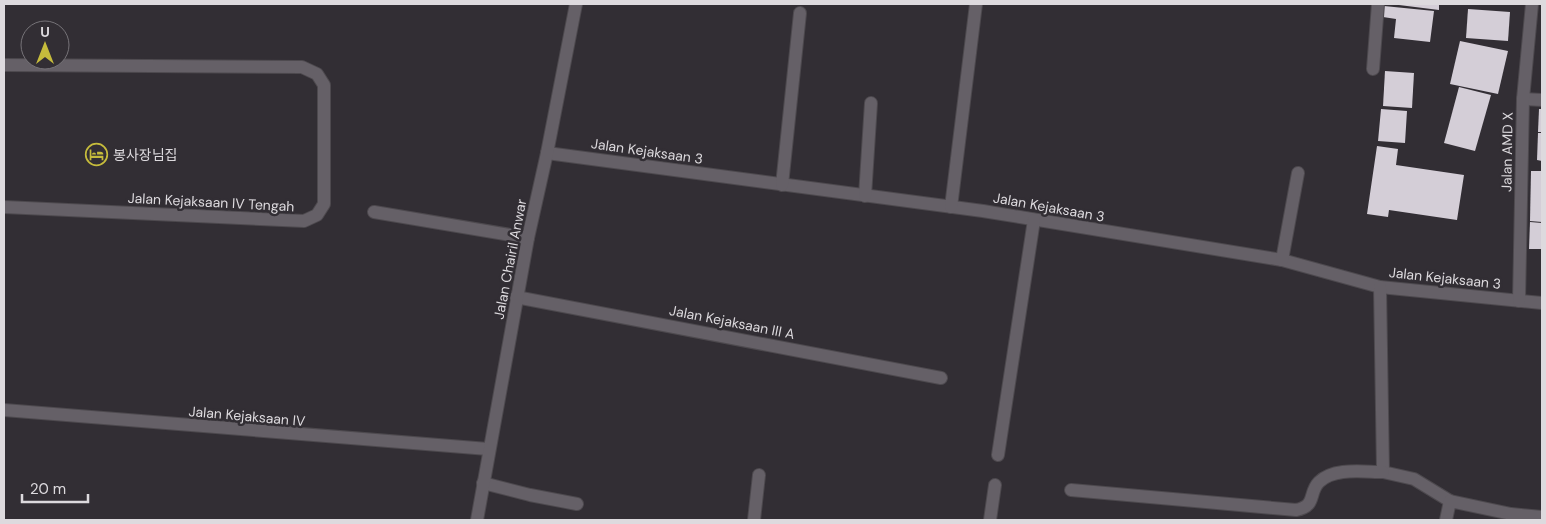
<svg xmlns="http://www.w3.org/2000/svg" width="1546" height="524" viewBox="0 0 1546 524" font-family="'DM Sans','Noto Sans KR',sans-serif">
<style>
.building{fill:#d4ced7}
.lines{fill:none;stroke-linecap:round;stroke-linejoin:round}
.service-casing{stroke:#4d494e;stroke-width:14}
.minor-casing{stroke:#4d494e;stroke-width:14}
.tertiary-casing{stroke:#4d494e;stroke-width:14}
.service{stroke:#656067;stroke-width:12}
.minor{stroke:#656067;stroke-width:12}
.tertiary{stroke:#656067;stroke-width:12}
.labels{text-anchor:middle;stroke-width:5;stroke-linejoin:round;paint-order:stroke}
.street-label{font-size:14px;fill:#dddade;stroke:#322e34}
.poi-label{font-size:14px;fill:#dddade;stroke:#322e34;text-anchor:start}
</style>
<rect width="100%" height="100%" fill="#322e34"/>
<g class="building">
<path d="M1391 4H1439V10Z"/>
<path d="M1384 6 1434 11 1430 42 1394 38 1396 19 1383 17Z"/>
<path d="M1468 9 1510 12 1508 41 1466 38Z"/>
<path d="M1460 41 1508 51 1498 94 1450 84Z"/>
<path d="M1385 71 1414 73 1412 108 1383 106Z"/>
<path d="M1459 87 1491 95 1475 151 1444 143Z"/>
<path d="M1381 109 1407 111 1405 143 1378 141Z"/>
<path d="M1539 109H1542V132H1538Z"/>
<path d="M1538 133H1542V161L1537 160Z"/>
<path d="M1377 146 1398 149 1396 165 1464 175 1457 220 1389 210 1388 217 1367 214Z"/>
<path d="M1531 171H1542V222L1530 221Z"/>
<path d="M1530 222 1542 223V249H1529Z"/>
</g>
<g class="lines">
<defs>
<path id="service" d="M374 212 528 238"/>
<g id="minor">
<path d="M4 65 302 67 317 74 324 85V204L317 215 304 221 4 207"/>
<path d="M1373 69 1378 4"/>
<path d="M1523 99 1542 100"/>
<path d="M547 153 983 211 1282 260 1380 287 1542 303"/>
<path d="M782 185 800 13"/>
<path d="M865 196 871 103"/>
<path d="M951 207 976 4"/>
<path d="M1282 260 1298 173"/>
<path d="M1380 287 1383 472 1414 479 1450 501"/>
<path d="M516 297 941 378"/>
<path d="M1519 301 1523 99 1532 4"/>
<path d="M4 410 488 449"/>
<path d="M998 455 1034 220"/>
<path d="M483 483 530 495 577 504"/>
<path d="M1071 490 1296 510C1317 506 1308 493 1319 482 1334 467 1364 472 1383 472"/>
<path d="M754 520 759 475"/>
<path d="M990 520 995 485"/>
<path d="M1446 520 1450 501 1511 514 1542 517"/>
</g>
<path id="tertiary" d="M477 520 528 238 547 153 576 4"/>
</defs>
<use href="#service" class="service-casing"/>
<use href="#minor" class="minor-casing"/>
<use href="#tertiary" class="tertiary-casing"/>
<use href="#service" class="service"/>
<use href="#minor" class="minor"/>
<use href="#tertiary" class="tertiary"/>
</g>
<defs>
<symbol id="hotel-ring" viewBox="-11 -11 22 22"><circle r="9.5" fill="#322e34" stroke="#c6bc3c" stroke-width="1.5"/><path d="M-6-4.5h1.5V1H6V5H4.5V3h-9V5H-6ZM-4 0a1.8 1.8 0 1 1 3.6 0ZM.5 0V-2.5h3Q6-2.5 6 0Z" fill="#c6bc3c"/></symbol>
</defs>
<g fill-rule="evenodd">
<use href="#hotel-ring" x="84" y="142" width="25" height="25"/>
</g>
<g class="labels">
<g class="street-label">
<text transform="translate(647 151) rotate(8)" y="5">Jalan Kejaksaan 3</text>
<text transform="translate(1507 152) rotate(-89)" y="5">Jalan AMD X</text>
<text transform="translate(211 202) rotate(3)" y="5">Jalan Kejaksaan IV Tengah</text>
<text transform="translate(1049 207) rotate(10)" y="5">Jalan Kejaksaan 3</text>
<text transform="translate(510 259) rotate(-79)" y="5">Jalan Chairil Anwar</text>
<text transform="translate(1445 278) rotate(6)" y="5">Jalan Kejaksaan 3</text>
<text transform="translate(732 322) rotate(11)" y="5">Jalan Kejaksaan III A</text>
<text transform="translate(247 416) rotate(5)" y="5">Jalan Kejaksaan IV</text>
</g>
<g class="poi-label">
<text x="113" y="160">봉사장님집</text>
</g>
</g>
<rect width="1546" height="524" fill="none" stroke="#dddade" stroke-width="10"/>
<g transform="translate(45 45)"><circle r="24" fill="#322e34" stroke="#767378"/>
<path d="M0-4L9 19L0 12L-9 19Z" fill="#c6bc3c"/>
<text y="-8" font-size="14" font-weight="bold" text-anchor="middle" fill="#dddade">U</text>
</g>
<path d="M22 494v8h66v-8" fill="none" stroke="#dddade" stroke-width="2.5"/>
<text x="30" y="494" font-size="15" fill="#dddade" stroke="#322e34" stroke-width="4" paint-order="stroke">20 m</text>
</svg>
